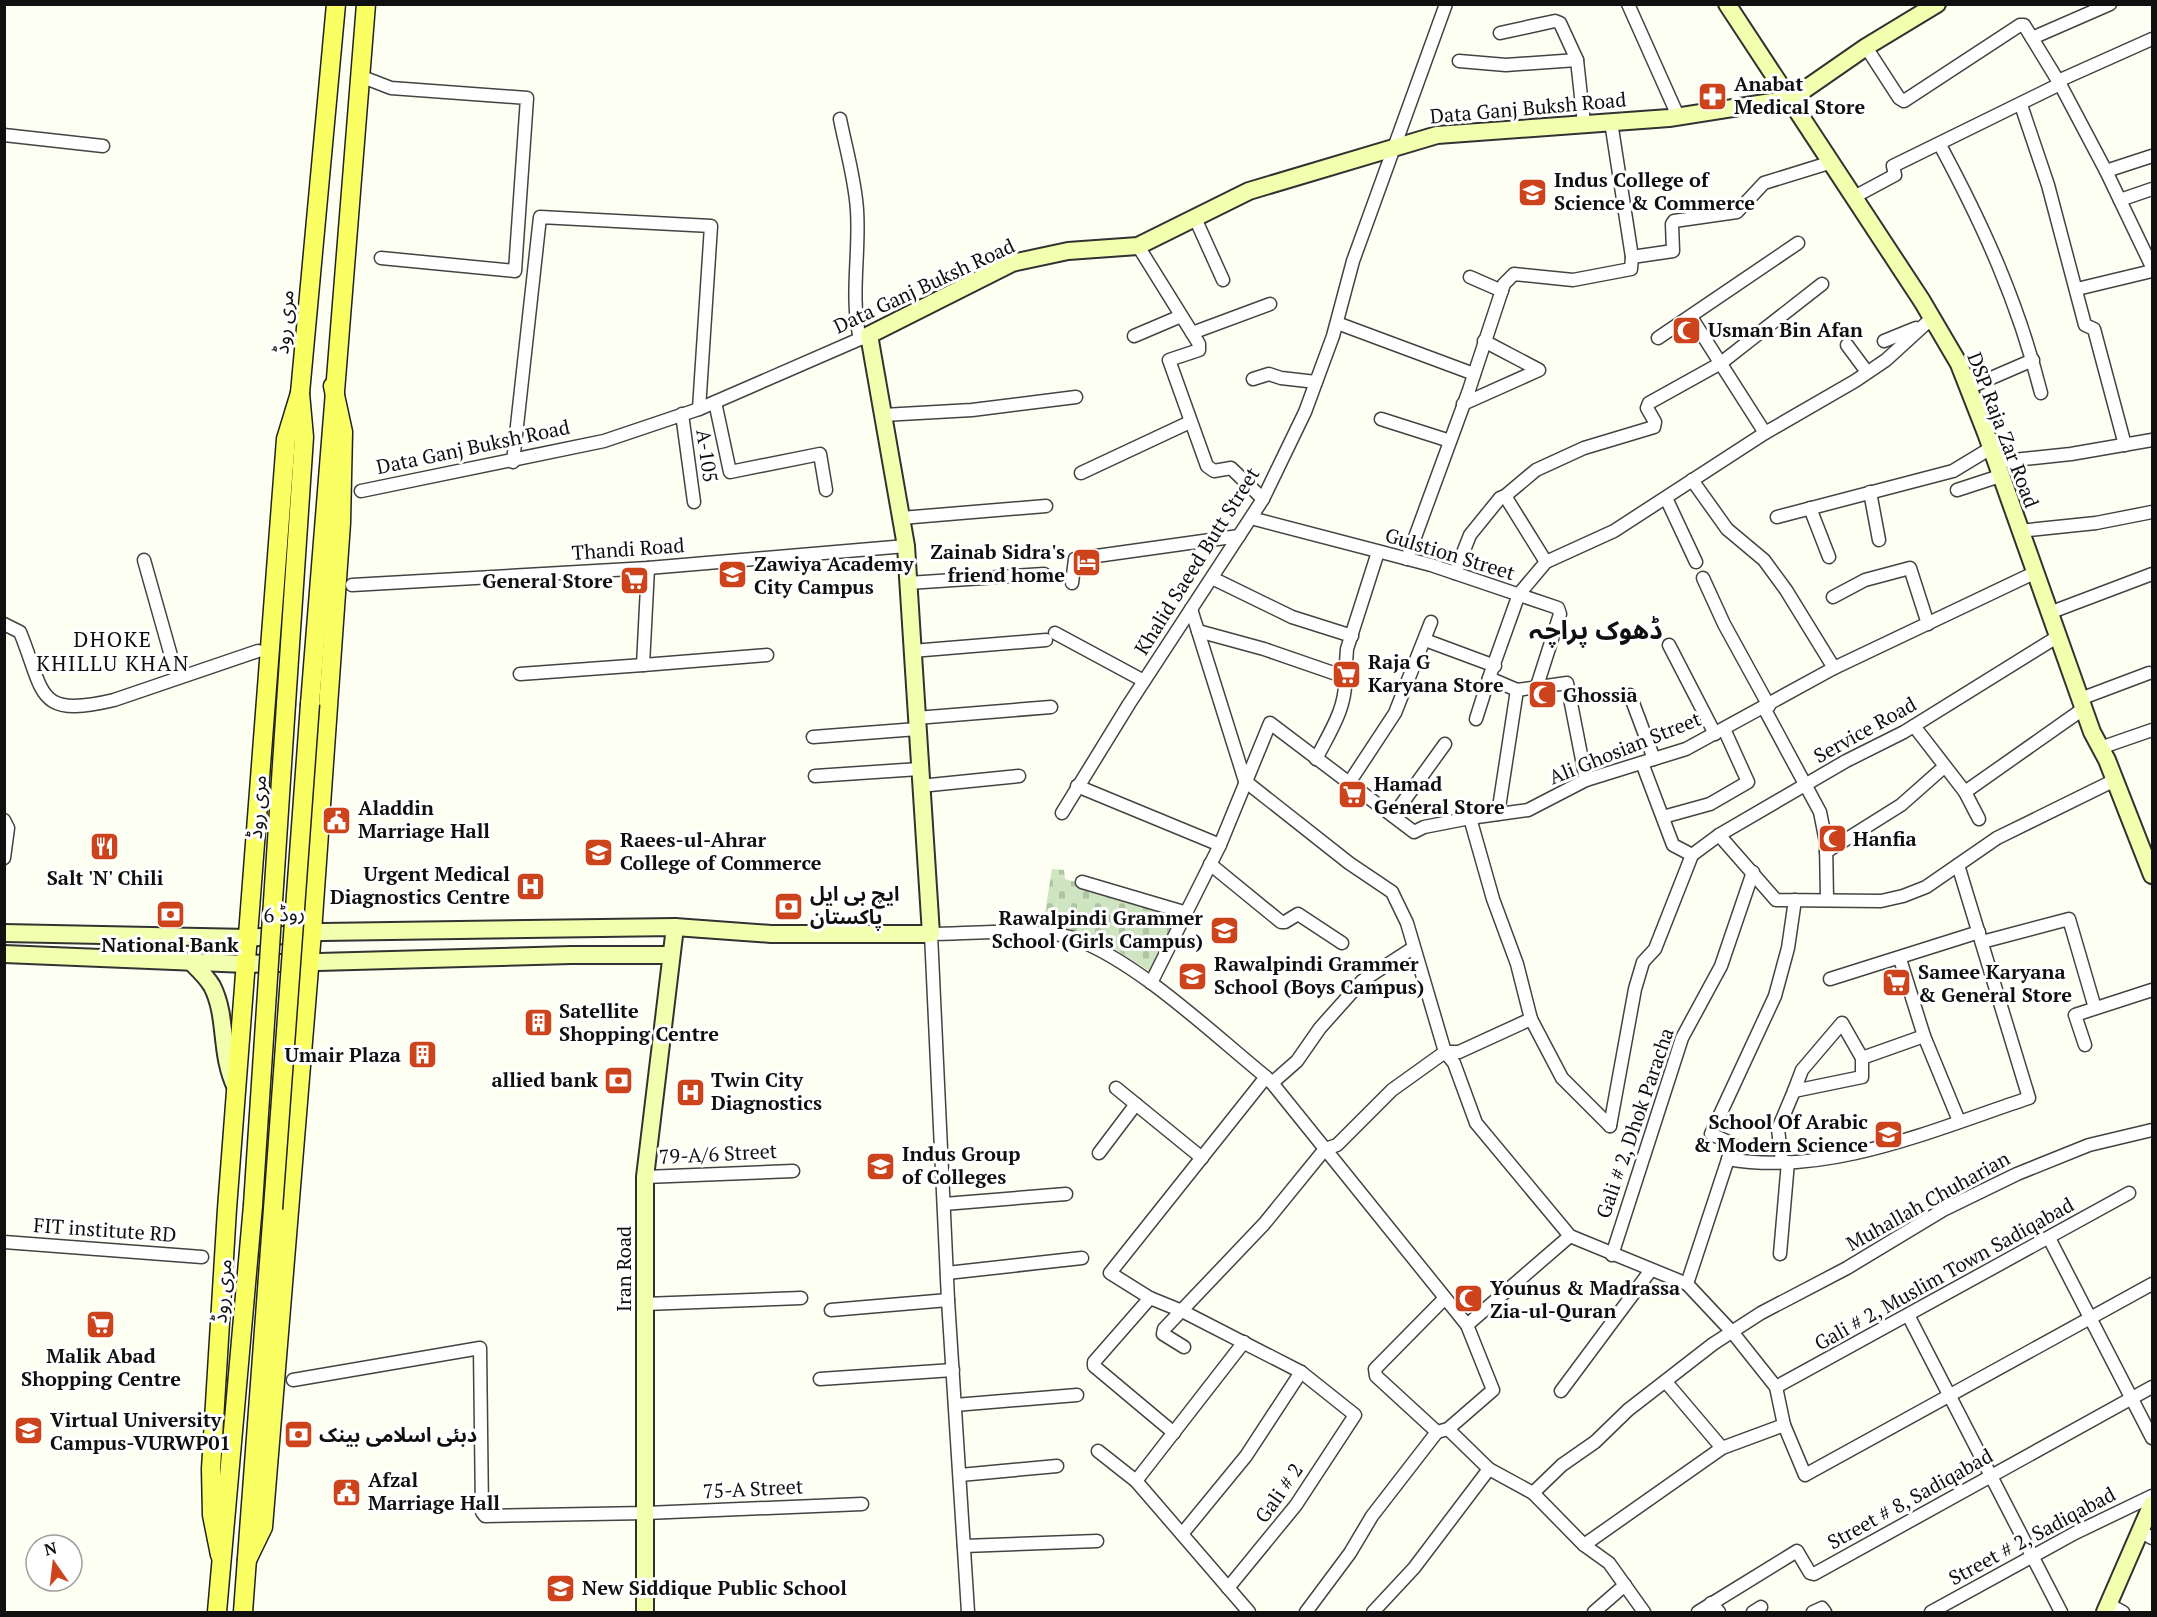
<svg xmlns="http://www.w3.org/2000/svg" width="2157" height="1617" viewBox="0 0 2157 1617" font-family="'PT Serif','Noto Sans Arabic',serif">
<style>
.cemetery{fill:url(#cemetery-stones)}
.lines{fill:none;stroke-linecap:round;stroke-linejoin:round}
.street-casing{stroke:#434343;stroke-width:15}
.secondary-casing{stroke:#323232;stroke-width:20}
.primary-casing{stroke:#212121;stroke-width:21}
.street{stroke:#fff;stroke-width:12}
.secondary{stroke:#f2ffae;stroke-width:16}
.primary{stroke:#faff63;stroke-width:18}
.primary-bridge-casing{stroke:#212121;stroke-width:21;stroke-linecap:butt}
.primary-bridge{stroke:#faff63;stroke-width:18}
.labels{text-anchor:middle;stroke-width:6;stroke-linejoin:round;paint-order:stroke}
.poi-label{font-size:20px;font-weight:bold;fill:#101010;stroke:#fff;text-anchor:start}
.street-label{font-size:20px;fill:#101010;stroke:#fff}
.neighbourhood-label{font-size:21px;letter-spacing:1.5px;fill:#101010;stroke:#fff}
.district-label{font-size:26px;font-weight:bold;fill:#101010;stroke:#fff}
</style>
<defs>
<pattern id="cemetery-stones" width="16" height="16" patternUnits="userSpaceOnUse" patternTransform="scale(1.5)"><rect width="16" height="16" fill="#cfe5c1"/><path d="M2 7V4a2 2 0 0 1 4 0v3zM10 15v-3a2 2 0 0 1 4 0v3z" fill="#b1c3a5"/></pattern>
</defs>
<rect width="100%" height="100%" fill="#fefff3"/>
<path class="cemetery" d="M1052 869 1064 870 1065 879 1178 913 1152 973 1115 949 1044 919Z"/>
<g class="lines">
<defs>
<g id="street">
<path d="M1628 4 1678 116"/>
<path d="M1500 33 1555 21 1560 23 1577 60 1584 124"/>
<path d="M2032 38 2110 4"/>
<path d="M1866 47 1899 98 1904 101 2020 25H2024L2060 84 2106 171 2152 267"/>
<path d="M1459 61 1506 65 1577 60"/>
<path d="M360 76 391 88 527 98 515 271 381 258"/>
<path d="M2058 81 2152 39"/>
<path d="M2021 105 2048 185 2085 325 2094 329 2125 445"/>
<path d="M840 119C846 149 855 179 857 210 860 253 850 297 860 339"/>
<path d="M1611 122 1632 257"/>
<path d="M4 135 103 146"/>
<path d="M1940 145C1984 227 2018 302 2041 393"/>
<path d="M2106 171 2152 156"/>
<path d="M1854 197 1895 175 1893 166 2060 84"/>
<path d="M2120 200 2152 189"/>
<path d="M1195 218 1223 280"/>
<path d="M1138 246 1199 344V350L1169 360 1207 466 1214 471 1231 468 1263 499"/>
<path d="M1470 277 1502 291"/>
<path d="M2077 289 2152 271"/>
<path d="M1691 317 1765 433"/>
<path d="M1337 323 1474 374"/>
<path d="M1192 333 1270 304"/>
<path d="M1134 336 1181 316"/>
<path d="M1658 338 1798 243"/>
<path d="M1884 341 1916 328"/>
<path d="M1847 345 1867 372"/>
<path d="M1253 379 1269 374 1281 378 1316 382"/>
<path d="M1968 388 2033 360"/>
<path d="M715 402 730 472 820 454 826 490"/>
<path d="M1463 404 1539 370 1484 341"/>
<path d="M682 414 694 502"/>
<path d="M883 415 972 410 1076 397"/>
<path d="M1381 419 1450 441"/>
<path d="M513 462 540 217 711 226 699 409"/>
<path d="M1995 462 2071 454 2152 440"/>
<path d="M1081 473 1190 422"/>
<path d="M1692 480 1727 529 1764 560 1786 590 1834 668"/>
<path d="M1957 490 2000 476"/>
<path d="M361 491 604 441 699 409 869 335"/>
<path d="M1870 492 1879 540"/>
<path d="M1505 496 1546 562"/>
<path d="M1666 498 1696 562"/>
<path d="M1810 508 1829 557"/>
<path d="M1777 517 1953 471 1991 448"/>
<path d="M901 518 1046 506"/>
<path d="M1251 518 1431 565 1558 608 1560 614 1537 686"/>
<path d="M2019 531 2096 523 2152 512"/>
<path d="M1407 559 1469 390 1504 284 1514 274 1573 280 1631 269 1632 257 1673 251 1672 224 1674 221 1737 212 1764 183 1832 162"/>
<path d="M144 560 177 677"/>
<path d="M648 568 643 665 767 655"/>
<path d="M1455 573 1470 535 1500 498 1505 496 1536 470 1584 448 1654 427 1655 422 1647 408 1649 403 1721 363 1822 284"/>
<path d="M1212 578 1292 617 1352 636"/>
<path d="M1703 578 1724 624 1769 706"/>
<path d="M908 583 1044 574"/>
<path d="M1072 583 1075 559 1239 536"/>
<path d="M352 585 648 568 906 546"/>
<path d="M1833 597 1865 580 1910 568 1928 624"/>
<path d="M1191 609 1245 781 1349 863 1392 892 1407 923 1445 1052 1454 1063 1476 1123 1570 1236 1687 1284 1733 1333 1776 1387 1784 1425 1722 1448 1584 1545"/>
<path d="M2049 613 2152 574"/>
<path d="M4 624 20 632C45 693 35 719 114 700L258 651"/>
<path d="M1198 631 1264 649 1345 677C1347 707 1330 732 1316 759"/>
<path d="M1055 633 1144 681"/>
<path d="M1425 640 1495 666"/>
<path d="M1669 645 1715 734"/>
<path d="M912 651 1046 640"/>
<path d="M520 674 643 665"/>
<path d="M1345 677 1347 649 1378 552"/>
<path d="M1630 695 1654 759"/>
<path d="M2080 699 2149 673"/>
<path d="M1764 708 1820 812 1826 842 1827 899"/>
<path d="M916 718 1051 707"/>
<path d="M1476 719 1489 678"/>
<path d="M1914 726 1965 792 2083 709"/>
<path d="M813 737 917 729"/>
<path d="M2100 748 2152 730"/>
<path d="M1642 763 1673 845 1692 855"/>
<path d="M815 776 919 769"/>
<path d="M1586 780 1567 683 1517 690 1489 678 1519 594 1546 562 1614 531 1765 433 1855 381 1886 360 1932 318"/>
<path d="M1349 783 1395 713 1431 622"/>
<path d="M920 786 1019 776"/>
<path d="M1077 786 1220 845"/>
<path d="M1965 792 1979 819"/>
<path d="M1062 813 1129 704 1263 499 1305 412 1333 336 1353 261 1446 4"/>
<path d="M1498 814 1517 690"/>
<path d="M1393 816 1445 744"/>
<path d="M1663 817 1710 804 1748 782 1724 729"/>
<path d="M1470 818 1493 899 1517 964 1531 1019 1562 1078 1610 1126"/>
<path d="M4 820 8 828 4 858"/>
<path d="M1719 835 1776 900 1881 901 1903 896 1926 887 1997 838 2115 780"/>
<path d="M1826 852 1901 805 1944 767"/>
<path d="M1692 855 1719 835 1846 761 1904 732 2057 637"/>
<path d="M1210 864 1281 922H1285L1298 914 1342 943"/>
<path d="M1082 882 1187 913"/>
<path d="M1982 942 2069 919 2095 1008"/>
<path d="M1900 959 1924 1036 1959 1121"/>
<path d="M1830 979 1979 932"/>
<path d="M1151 983 1220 845 1270 723 1414 832 1424 827 1470 818 1528 810 1586 780 1686 749 1834 668 2034 573"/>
<path d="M2085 1045 2075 1015 2152 990"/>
<path d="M1862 1058 1842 1023 1802 1070 1794 1091 1862 1077V1058L1924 1036"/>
<path d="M1272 1083 1297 1061 1320 1028 1362 981 1413 948"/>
<path d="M1116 1088 1202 1158"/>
<path d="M1610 1126 1635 989 1643 962 1655 949 1692 855"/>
<path d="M1099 1153 1136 1104"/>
<path d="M1728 1159C1828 1177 1935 1129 2029 1098L1958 865"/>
<path d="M1782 1162 1778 1129 1794 1091"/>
<path d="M645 1177 793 1171"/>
<path d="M944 1204 1066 1194"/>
<path d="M2049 1238 2152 1438"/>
<path d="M4 1242 202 1257"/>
<path d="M1780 1254 1788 1162"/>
<path d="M1612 1255 1682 1038 1721 966 1753 872"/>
<path d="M947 1273 1082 1258"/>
<path d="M1687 1284 1733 1144 1711 1134 1775 996 1788 948 1795 900"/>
<path d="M1150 1298 1094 1362V1366L1174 1433"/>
<path d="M645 1304 801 1298"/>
<path d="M831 1310 948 1300"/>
<path d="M1908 1315 2061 1612"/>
<path d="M1467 1325 1570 1236"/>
<path d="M1184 1347 1163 1334 1164 1329 1264 1224 1325 1149 1337 1145 1392 1090 1445 1052H1459L1531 1019"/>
<path d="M820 1379 953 1370"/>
<path d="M293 1380 480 1348 482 1512 485 1516 646 1513 862 1504"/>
<path d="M1666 1382 1722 1448"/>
<path d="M1776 1387 2129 1193"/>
<path d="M1561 1391 1651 1270"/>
<path d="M955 1405 1077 1395"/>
<path d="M1784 1425 1805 1475 2152 1284"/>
<path d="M1448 1429 1489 1469 1533 1493 1584 1545 1609 1563 1644 1612"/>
<path d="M1098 1451 1136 1481 1249 1612"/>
<path d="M960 1475 1057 1466"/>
<path d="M1136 1481 1244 1342"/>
<path d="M1533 1493 1562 1465 1595 1442 1628 1410 1713 1344 1761 1313 1847 1268 1943 1210 2017 1174 2089 1145 2152 1130"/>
<path d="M2140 1531 2152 1538"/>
<path d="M1182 1534 1246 1456 1301 1372"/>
<path d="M964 1546 1097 1541"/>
<path d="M1228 1588 1296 1505 1355 1415 1301 1372 1182 1311 1150 1298 1110 1273 1266 1077"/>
<path d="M1711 1603 1719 1612"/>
<path d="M2108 1604 2123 1612"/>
<path d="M968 1612 948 1300 931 934C966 934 1042 927 1073 938 1137 961 1212 1033 1266 1077L1272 1083 1467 1325 1493 1390 1448 1429 1437 1432 1376 1376 1375 1369 1445 1298"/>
<path d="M1306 1612 1350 1553 1372 1516 1437 1432"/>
<path d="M1373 1612 1414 1568 1489 1469"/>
<path d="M1594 1612 1625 1585"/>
<path d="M1698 1612 1797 1551 1810 1573 1814 1574 2152 1387"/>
<path d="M1753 1612 1761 1607"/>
<path d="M1813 1612 1822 1608 1825 1612"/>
<path d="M1931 1612 2075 1533 2152 1496"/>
</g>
<g id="secondary">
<path d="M1727 4 1922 301 1959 364 1986 433 2092 732 2107 760 2152 875"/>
<path d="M4 933 249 938 322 932 675 927 771 934H931L906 546 869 335 1012 263 1068 251 1138 246 1249 191 1437 135 1669 118 1791 99 1866 47 1937 4"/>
<path d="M4 954 246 964 571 955H671"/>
<path d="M190 961C198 969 206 976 212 986 228 1017 219 1053 236 1088"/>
<path d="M645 1612V1177L675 927"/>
<path d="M2105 1612 2152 1504"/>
</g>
<g id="primary">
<path d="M286 704 304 437 300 393 336 4"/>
<path d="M310 704 366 4"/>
<path d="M220 1555 212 1515 211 1469 227 1209 286 439 300 393"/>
<path d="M247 1560 263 1527 312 932 341 523 343 432 333 386"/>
<path d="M217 1612 253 1205"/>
<path d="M243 1612 273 1209"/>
</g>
</defs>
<use href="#street" class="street-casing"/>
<use href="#secondary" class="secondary-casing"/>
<use href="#primary" class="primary-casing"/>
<use href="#street" class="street"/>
<use href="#secondary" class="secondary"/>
<use href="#primary" class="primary"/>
<defs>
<g id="primary-bridge">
<path d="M253 1205 286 704"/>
<path d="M273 1209 310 704"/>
</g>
</defs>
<use href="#primary-bridge" class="primary-bridge-casing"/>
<use href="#primary-bridge" class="primary-bridge"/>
</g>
<defs>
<symbol id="pharmacy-square" viewBox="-11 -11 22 22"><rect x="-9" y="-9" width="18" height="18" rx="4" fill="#cd431b" stroke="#fff"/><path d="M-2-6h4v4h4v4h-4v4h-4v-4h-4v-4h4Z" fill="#fff"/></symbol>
<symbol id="university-square" viewBox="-11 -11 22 22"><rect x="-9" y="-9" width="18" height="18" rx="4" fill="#cd431b" stroke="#fff"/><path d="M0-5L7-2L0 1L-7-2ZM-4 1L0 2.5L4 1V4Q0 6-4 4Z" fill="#fff"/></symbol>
<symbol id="mosque-square" viewBox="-11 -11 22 22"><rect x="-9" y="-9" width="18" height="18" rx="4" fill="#cd431b" stroke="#fff"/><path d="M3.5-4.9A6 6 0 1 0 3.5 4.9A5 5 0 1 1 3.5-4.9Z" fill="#fff"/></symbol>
<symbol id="hotel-square" viewBox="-11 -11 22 22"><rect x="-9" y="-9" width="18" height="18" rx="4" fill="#cd431b" stroke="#fff"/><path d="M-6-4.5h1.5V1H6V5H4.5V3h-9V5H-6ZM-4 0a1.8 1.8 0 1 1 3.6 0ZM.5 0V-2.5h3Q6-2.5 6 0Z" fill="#fff"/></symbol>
<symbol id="supermarket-square" viewBox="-11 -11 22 22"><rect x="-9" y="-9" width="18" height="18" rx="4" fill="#cd431b" stroke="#fff"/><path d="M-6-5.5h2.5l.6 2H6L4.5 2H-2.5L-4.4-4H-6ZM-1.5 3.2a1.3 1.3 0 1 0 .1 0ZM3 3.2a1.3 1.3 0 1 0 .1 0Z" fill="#fff"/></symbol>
<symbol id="civic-square" viewBox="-11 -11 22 22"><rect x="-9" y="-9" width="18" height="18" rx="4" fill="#cd431b" stroke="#fff"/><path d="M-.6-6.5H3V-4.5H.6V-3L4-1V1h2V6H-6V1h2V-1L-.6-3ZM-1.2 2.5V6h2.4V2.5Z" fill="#fff"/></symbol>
<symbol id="restaurant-square" viewBox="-11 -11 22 22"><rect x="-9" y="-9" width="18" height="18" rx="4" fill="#cd431b" stroke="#fff"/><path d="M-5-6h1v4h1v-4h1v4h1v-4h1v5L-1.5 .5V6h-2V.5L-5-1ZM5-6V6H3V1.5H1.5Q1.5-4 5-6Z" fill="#fff"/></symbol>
<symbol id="hospital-square" viewBox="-11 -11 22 22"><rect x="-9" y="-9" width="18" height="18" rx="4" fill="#cd431b" stroke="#fff"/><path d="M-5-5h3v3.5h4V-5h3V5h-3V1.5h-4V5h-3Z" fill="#fff"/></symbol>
<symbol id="bank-square" viewBox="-11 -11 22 22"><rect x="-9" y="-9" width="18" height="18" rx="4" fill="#cd431b" stroke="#fff"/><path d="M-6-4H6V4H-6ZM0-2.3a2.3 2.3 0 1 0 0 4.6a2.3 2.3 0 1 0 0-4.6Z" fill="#fff"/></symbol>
<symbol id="school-square" viewBox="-11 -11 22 22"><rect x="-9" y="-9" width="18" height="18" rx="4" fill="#cd431b" stroke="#fff"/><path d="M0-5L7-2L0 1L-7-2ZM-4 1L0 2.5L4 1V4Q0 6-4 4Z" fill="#fff"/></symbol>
<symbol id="building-square" viewBox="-11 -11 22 22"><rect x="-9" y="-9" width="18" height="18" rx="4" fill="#cd431b" stroke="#fff"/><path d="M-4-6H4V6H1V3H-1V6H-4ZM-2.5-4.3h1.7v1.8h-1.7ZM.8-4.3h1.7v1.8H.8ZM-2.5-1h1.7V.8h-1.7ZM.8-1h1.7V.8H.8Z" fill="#fff"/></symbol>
</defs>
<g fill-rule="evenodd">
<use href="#pharmacy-square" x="1696" y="80" width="33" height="33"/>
<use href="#university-square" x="1516" y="176" width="33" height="33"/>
<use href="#mosque-square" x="1670" y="314" width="33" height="33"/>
<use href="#hotel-square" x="1070" y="546" width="33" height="33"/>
<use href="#university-square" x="716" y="558" width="33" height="33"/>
<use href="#supermarket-square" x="618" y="564" width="33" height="33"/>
<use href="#supermarket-square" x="1330" y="658" width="33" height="33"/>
<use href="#mosque-square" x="1526" y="678" width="33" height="33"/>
<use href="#supermarket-square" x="1336" y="778" width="33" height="33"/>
<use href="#civic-square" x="320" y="804" width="33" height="33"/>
<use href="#mosque-square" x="1816" y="822" width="33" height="33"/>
<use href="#restaurant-square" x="88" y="830" width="33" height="33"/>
<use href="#university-square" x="582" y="836" width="33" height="33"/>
<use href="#hospital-square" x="514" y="870" width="33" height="33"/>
<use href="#bank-square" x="772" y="890" width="33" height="33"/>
<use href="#bank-square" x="154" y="898" width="33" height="33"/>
<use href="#school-square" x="1208" y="914" width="33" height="33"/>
<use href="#school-square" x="1176" y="960" width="33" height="33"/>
<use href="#supermarket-square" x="1880" y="966" width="33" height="33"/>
<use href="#building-square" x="522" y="1006" width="33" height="33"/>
<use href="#building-square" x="406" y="1038" width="33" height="33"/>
<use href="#bank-square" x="602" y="1064" width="33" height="33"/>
<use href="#hospital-square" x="674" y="1076" width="33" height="33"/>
<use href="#school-square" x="1872" y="1118" width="33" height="33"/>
<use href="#university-square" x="864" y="1150" width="33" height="33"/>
<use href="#mosque-square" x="1452" y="1282" width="33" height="33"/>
<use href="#supermarket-square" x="84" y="1308" width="33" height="33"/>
<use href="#university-square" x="12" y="1414" width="33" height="33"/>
<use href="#bank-square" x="282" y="1418" width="33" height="33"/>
<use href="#civic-square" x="330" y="1476" width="33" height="33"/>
<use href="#school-square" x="544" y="1572" width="33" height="33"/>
</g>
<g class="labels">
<g class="poi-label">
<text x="1734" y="91">Anabat<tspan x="1734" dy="23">Medical Store</tspan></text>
<text x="1554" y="187">Indus College of<tspan x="1554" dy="23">Science &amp; Commerce</tspan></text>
<text x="1708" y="337">Usman Bin Afan</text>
<text x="1065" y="559" text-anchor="end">Zainab Sidra's<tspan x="1065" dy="23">friend home</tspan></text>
<text x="754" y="571">Zawiya Academy<tspan x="754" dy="23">City Campus</tspan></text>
<text x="613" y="588" text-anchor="end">General Store</text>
<text x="1368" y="669">Raja G<tspan x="1368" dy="23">Karyana Store</tspan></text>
<text x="1563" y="702">Ghossia</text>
<text x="1374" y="791">Hamad<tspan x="1374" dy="23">General Store</tspan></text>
<text x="358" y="815">Aladdin<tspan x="358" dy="23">Marriage Hall</tspan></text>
<text x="1853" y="846">Hanfia</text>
<text x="620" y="847">Raees-ul-Ahrar<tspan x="620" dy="23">College of Commerce</tspan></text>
<text x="510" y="881" text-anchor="end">Urgent Medical<tspan x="510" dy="23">Diagnostics Centre</tspan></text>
<text x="105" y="885" text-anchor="middle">Salt 'N' Chili</text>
<text x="810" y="901">ایچ بی ایل<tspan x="810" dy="23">پاکستان</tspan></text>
<text x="1203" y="925" text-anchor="end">Rawalpindi Grammer<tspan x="1203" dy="23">School (Girls Campus)</tspan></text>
<text x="170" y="952" text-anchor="middle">National Bank</text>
<text x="1214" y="971">Rawalpindi Grammer<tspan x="1214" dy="23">School (Boys Campus)</tspan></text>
<text x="1918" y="979">Samee Karyana<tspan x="1918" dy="23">&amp; General Store</tspan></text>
<text x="559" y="1018">Satellite<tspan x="559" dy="23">Shopping Centre</tspan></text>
<text x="401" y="1062" text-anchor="end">Umair Plaza</text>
<text x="598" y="1087" text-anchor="end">allied bank</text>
<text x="711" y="1087">Twin City<tspan x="711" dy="23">Diagnostics</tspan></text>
<text x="1868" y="1129" text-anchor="end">School Of Arabic<tspan x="1868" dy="23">&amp; Modern Science</tspan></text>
<text x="902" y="1161">Indus Group<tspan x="902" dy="23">of Colleges</tspan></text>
<text x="1490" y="1295">Younus &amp; Madrassa<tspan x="1490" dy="23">Zia-ul-Quran</tspan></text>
<text x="101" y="1363" text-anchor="middle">Malik Abad<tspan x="101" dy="23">Shopping Centre</tspan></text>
<text x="50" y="1427">Virtual University<tspan x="50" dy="23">Campus-VURWP01</tspan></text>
<text x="319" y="1442">دبئی اسلامی بینک</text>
<text x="368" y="1487">Afzal<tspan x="368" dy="23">Marriage Hall</tspan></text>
<text x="582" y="1595">New Siddique Public School</text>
</g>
<g class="street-label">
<text transform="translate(1528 108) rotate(-5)" y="7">Data Ganj Buksh Road</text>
<text transform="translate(924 286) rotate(-25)" y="7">Data Ganj Buksh Road</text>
<text transform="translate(284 322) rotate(-85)" y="7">مری روڈ</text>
<text transform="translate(2003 430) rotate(69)" y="7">DSP Raja Zar Road</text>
<text transform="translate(473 447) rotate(-12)" y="7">Data Ganj Buksh Road</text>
<text transform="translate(707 456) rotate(82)" y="7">A-105</text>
<text transform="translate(628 549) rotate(-4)" y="7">Thandi Road</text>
<text transform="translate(1450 554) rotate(17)" y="7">Gulstion Street</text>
<text transform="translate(1197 561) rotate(-58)" y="7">Khalid Saeed Butt Street</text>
<text transform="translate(1865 730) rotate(-29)" y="7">Service Road</text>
<text transform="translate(1625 748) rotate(-22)" y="7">Ali Ghosian Street</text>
<text transform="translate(257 807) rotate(-86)" y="7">مری روڈ</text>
<text transform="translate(284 914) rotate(-5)" y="7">روڈ 6</text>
<text transform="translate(1635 1123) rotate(-71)" y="7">Gali # 2, Dhok Paracha</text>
<text transform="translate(718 1154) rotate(-3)" y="7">79-A/6 Street</text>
<text transform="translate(1928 1201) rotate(-29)" y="7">Muhallah Chuharian</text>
<text transform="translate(105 1230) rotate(4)" y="7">FIT institute RD</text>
<text transform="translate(624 1269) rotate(-90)" y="7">Iran Road</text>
<text transform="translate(1944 1274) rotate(-29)" y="7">Gali # 2, Muslim Town Sadiqabad</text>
<text transform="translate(222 1291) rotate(-85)" y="7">مری روڈ</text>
<text transform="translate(753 1489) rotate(-3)" y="7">75-A Street</text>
<text transform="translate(1279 1493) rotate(-55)" y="7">Gali # 2</text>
<text transform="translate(1910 1499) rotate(-29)" y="7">Street # 8, Sadiqabad</text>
<text transform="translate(2032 1536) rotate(-28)" y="7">Street # 2, Sadiqabad</text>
</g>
<g class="neighbourhood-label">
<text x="113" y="647">DHOKE<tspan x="113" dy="24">KHILLU KHAN</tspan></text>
</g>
<g class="district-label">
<text x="1596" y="639">ڈھوک پراچہ</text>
</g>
</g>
<rect width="2157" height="1617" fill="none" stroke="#101010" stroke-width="12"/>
<g transform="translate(54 1563) rotate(346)"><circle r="28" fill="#ffffff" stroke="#9f9f9f" stroke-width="1.5"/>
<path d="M0-4.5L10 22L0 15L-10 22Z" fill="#cd431b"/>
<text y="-9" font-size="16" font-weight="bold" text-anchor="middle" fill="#101010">N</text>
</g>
</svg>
